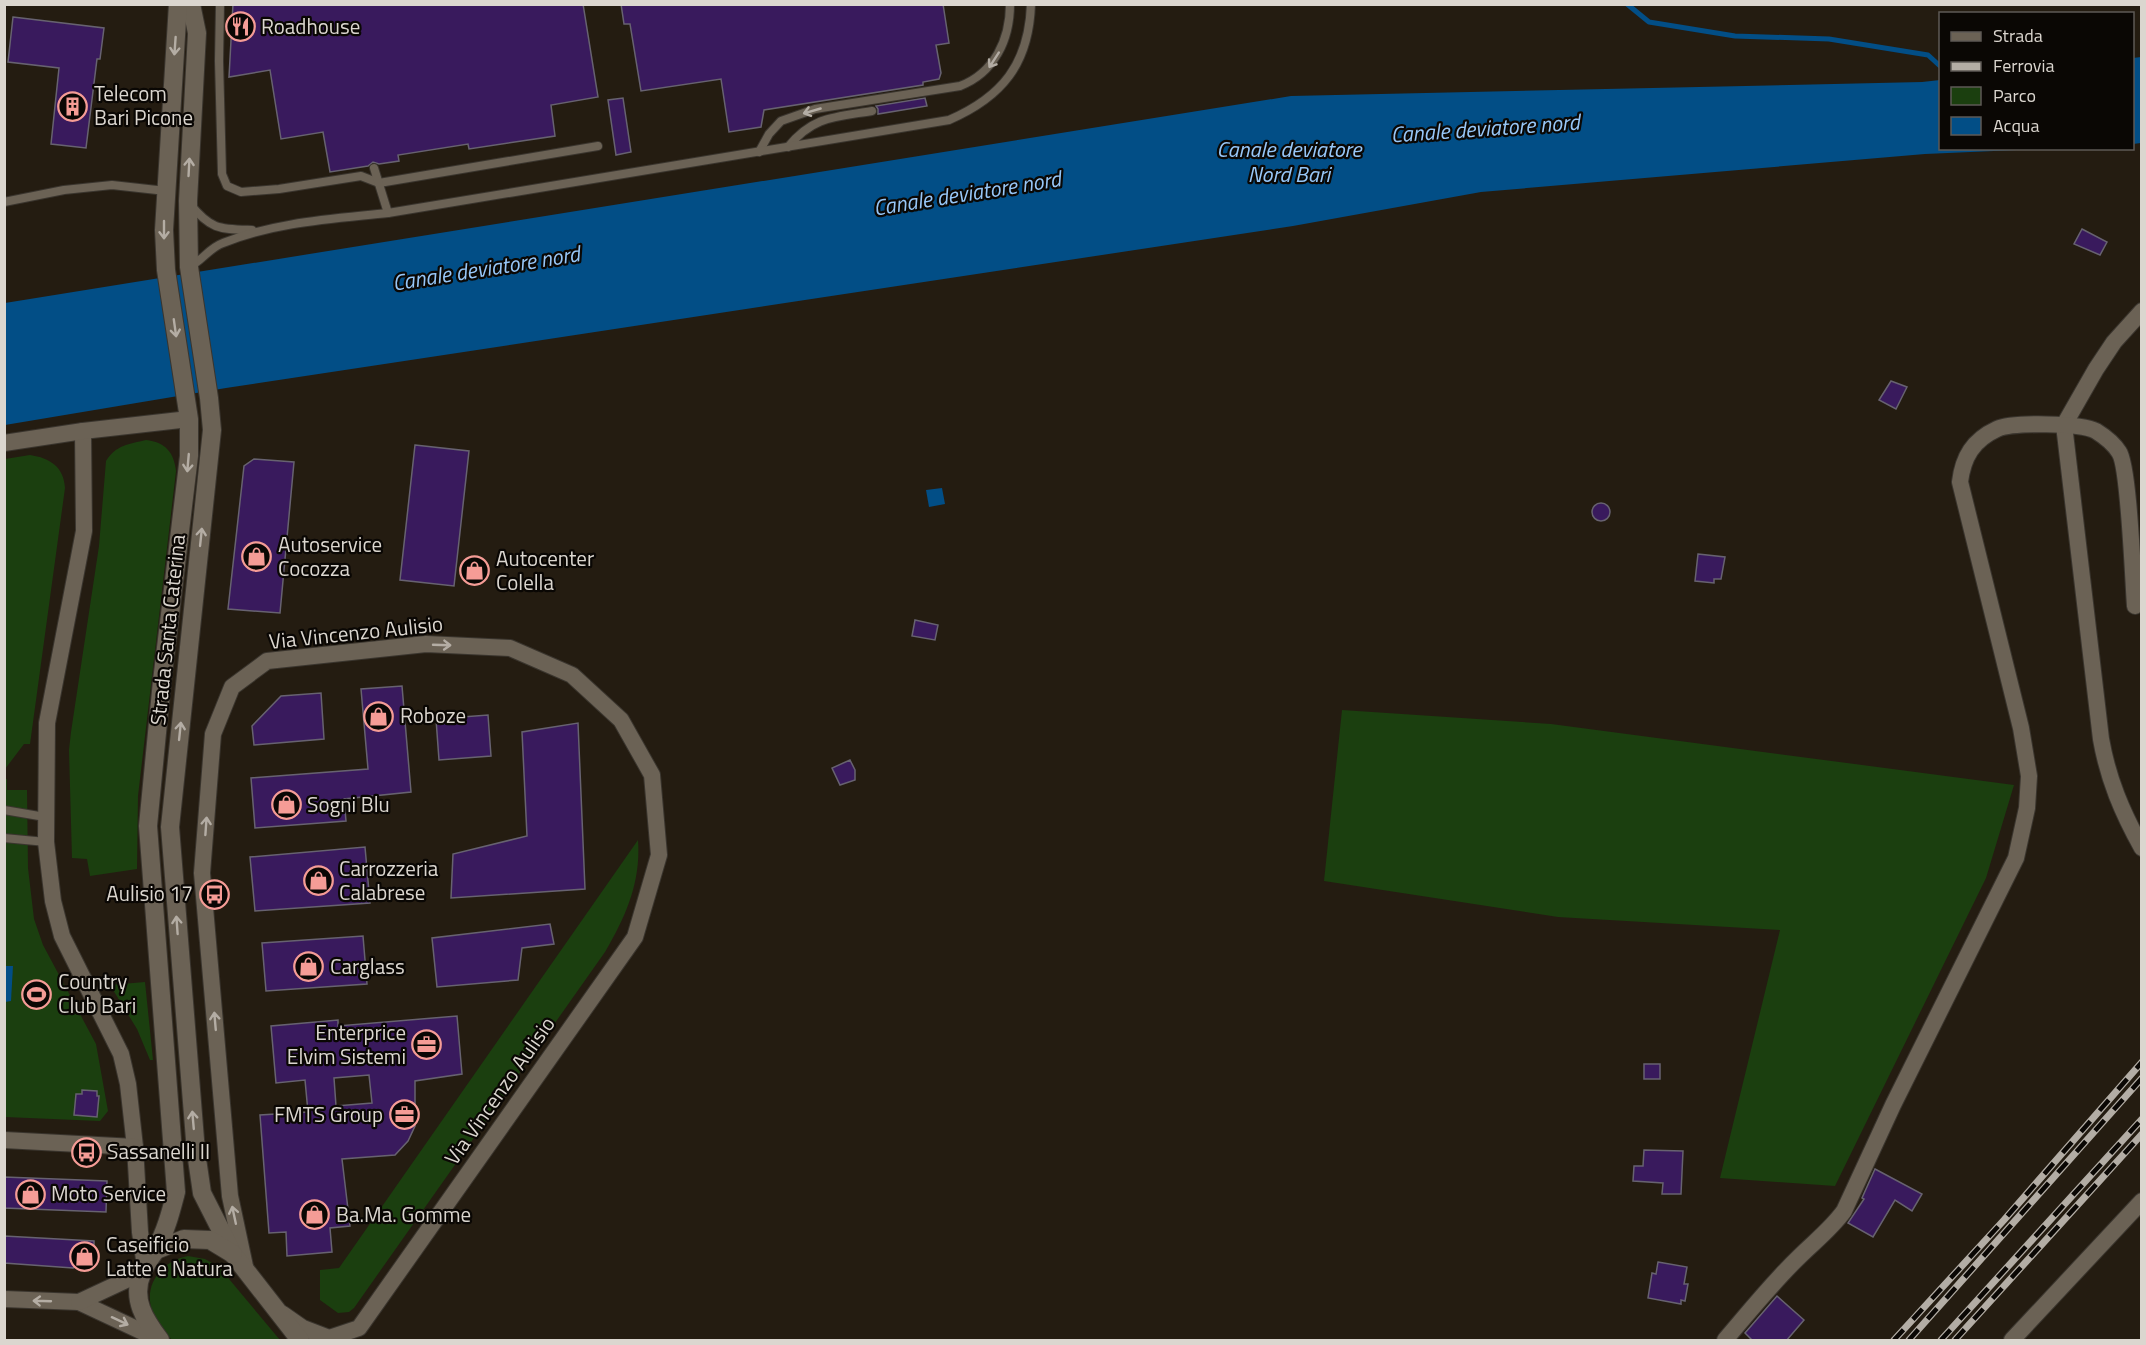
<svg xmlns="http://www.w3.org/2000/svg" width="2146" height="1345" viewBox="0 0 2146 1345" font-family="'Titillium Web',sans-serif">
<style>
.green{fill:#1b3f0f}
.water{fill:#024e86}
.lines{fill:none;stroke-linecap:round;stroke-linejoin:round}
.stream{stroke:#024e86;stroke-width:5}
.building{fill:#391a5d;stroke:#676270;stroke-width:1.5;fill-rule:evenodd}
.lane-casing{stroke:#3a352e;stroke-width:10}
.street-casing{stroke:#3a352e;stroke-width:18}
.secondary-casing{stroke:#3a352e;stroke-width:20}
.lane{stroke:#6b6255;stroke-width:8}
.street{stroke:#6b6255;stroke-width:16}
.secondary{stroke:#6b6255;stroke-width:18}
.rail-casing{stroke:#b3ada5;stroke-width:7}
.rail{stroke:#0a0704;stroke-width:4.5;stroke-dasharray:14;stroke-linecap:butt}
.oneway{stroke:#b4ada4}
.labels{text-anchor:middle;stroke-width:4.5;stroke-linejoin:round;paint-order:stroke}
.poi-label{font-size:21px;fill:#dbd6cf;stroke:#0a0704;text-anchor:start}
.street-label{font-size:21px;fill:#dbd6cf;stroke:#0a0704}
.water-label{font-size:22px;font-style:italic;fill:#97c7f8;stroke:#0a0704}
</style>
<rect width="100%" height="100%" fill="#241c11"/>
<g class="green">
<path d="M146 440C165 442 174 452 176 471L138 796 137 869 90 876 87 859 72 858 69 750 71 732 99 546 106 461C116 445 129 444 146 440Z"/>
<path d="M30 455C50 458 64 467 65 488L30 744H24L5 769V459Z"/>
<path d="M1342 710 1551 724 2014 785 1986 878 1835 1186 1720 1178 1780 930 1558 917 1324 881Z"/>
<path d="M4 779H7V790H27L28 868 34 919 43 945 96 1044 108 1111 100 1121 5 1117Z"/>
<path d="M638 840C641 882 626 916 605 952L354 1308 349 1312 338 1313 320 1300V1270L339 1268Z"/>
<path d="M145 982 153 1060H150L137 1029 110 985Z"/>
<path d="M188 1256 205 1259 219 1267 280 1340H172C165 1332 157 1324 153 1313 142 1286 161 1261 188 1256Z"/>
</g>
<g class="water">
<path d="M2141 57V143L2133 144V58Z"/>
<path d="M1940 80V148L2040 149 1925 154 1481 192 1293 226 226 388 5 425V303L1291 96 1922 82Z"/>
<path d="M942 488 945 504 929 507 926 490Z"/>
<path d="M4 966H13L11 1001 5 1002Z"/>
</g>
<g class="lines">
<path class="stream" d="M1627 4 1649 22 1735 36 1829 39 1928 55 1940 66"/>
</g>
<g class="building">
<path d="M233 4H583L598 97 551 105 555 136 469 149 468 144 398 155 399 161 379 164 373 162 368 166 330 172 323 132 281 139 270 70 229 77Z"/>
<path d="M621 4H943L949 43 936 45 941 73 939 79 923 82V85L764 110 761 127 729 132 721 79 641 91 630 24H624Z"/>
<path d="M13 17 104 28 100 59H97L86 148 51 144 59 68 8 62Z"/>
<path d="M623 98 631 152 616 155 608 100Z"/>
<path d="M925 98 927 106 878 114V109L876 106Z"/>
<path d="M2082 229 2107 242 2100 255 2074 244Z"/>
<path d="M1891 381 1907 387 1896 409 1879 400Z"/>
<path d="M415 445 469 451 454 586 400 580Z"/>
<path d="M254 459 294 462 280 613 228 609 244 466Z"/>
<circle cx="1601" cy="512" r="9"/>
<path d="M1698 554 1725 557 1721 579H1714V583L1695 581Z"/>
<path d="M915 620 938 625 935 640 912 636Z"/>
<path d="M402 686 411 792 344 799 346 821 255 828 251 778 368 769 361 689Z"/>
<path d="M321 693 324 739 254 745 252 726 281 696Z"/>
<path d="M488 715 491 756 439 760 436 719Z"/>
<path d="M578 723 585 889 451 898 453 854 527 836 522 732Z"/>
<path d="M850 760 855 770V780L840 785 832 768Z"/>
<path d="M365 847 370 903 255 911 250 857Z"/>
<path d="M550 924 554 944 522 948 518 980 437 987 432 938Z"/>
<path d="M363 936 367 984 266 991 262 943Z"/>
<path d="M457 1016 462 1074 415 1081V1126L408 1141 395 1155 342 1159 350 1226 330 1228 332 1252 287 1256 286 1232 269 1233 260 1115 308 1112 305 1080 276 1083 271 1026 338 1020V1026ZM369 1075 372 1103 336 1106 334 1078Z"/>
<rect x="1644" y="1064" width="16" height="15"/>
<path d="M82 1090 97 1091V1096H99L97 1117 74 1115 76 1094H82Z"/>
<path d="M1644 1150 1683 1151 1681 1194H1662L1663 1183 1633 1181 1634 1166H1643Z"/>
<path d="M1875 1169 1922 1194 1912 1211 1895 1200 1873 1237 1848 1223 1864 1199 1862 1198Z"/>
<path d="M4 1177 107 1181 106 1212 4 1208Z"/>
<path d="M4 1236 94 1241V1261L73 1268 4 1263Z"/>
<path d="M1658 1262 1687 1267 1684 1284H1688L1685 1301 1681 1300V1304L1648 1298 1652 1273 1656 1274Z"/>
<path d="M1777 1296 1804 1320 1786 1341H1753L1745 1333Z"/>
</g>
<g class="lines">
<defs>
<g id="lane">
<path d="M220 4 219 61 222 174 227 186 241 192 279 189 361 176 379 183 598 146"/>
<path d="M788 147C813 116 835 117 872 111"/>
<path d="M759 152 769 134 781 121 815 109 960 86C994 73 1010 40 1010 4"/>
<path d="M374 168 388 213"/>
<path d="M4 202 64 190 112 185 166 191"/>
<path d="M190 204C211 230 220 229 252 230"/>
<path d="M189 267C202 261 209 248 223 243 275 222 333 219 388 213L949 120C1002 97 1029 64 1031 4"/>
<path d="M4 810 45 817"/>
<path d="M4 838 46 842"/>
</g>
<g id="street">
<path d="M2142 311 2114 342 2096 369 2064 425 2101 739C2108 779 2122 812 2142 848"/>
<path d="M83 431 84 531 47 723 46 842 53 901 62 936 121 1054 128 1084 135 1147 140 1232 145 1266"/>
<path d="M4 443 83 431 189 419"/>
<path d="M4 1140 135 1147"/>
<path d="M246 1271 230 1196 202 873 213 734 232 687 267 661 426 644 510 648 572 675 621 720 652 775 659 855 635 937 359 1328 329 1338 303 1328 283 1314"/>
<path d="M4 1299 79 1302 160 1340"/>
<path d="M79 1302 141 1273"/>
<path d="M1725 1340C1749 1312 1772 1283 1799 1257 1814 1242 1831 1229 1844 1211L1893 1105 2016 858 2027 808 2029 776 2021 728 1960 482C1963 457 1973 440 1997 429 2012 422 2081 423 2096 431 2104 436 2114 444 2119 452 2129 466 2133 581 2135 606"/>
<path d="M2012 1340 2142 1201"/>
</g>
<g id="secondary">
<path d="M191 4 197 33 188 201 189 267 209 398 212 430 170 827 196 1152 202 1193 233 1254 300 1340"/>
<path d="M156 1250 184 1239 210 1240 233 1254"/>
<path d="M160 1340C145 1320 131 1299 142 1273 145 1264 152 1257 156 1249 166 1231 171 1211 176 1192L148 826 162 681 189 456V419L166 270 164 230 178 4"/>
</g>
</defs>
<use href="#lane" class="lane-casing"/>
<use href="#street" class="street-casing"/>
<use href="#secondary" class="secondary-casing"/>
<use href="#lane" class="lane"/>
<use href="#street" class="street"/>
<use href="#secondary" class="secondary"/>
<defs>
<g id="rail">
<path d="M1894 1340 2004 1220 2142 1062"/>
<path d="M1909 1340 2142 1078"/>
<path d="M1941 1340 2142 1119"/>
<path d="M1955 1340 2142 1134"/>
</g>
</defs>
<use href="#rail" class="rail-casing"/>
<use href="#rail" class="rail"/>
</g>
<defs><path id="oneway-shaft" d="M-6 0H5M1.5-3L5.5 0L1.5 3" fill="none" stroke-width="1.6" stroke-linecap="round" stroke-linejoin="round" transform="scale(1.5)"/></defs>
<g class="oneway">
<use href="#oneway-shaft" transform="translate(175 46) rotate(94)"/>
<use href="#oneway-shaft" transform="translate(994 60) rotate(123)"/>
<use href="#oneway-shaft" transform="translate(812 111) rotate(164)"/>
<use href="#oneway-shaft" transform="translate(189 167) rotate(-87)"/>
<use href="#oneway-shaft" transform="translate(164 230) rotate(90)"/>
<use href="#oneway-shaft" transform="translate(175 328) rotate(82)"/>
<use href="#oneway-shaft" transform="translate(188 463) rotate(95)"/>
<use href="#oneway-shaft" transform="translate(201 537) rotate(-84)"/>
<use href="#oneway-shaft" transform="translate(442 645) rotate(2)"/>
<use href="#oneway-shaft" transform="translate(180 731) rotate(-84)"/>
<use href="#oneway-shaft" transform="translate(206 826) rotate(-86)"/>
<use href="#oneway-shaft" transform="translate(177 925) rotate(-94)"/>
<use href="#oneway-shaft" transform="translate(215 1021) rotate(-95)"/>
<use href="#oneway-shaft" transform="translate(193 1120) rotate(-95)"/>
<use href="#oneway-shaft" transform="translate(234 1215) rotate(-102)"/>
<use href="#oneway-shaft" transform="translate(42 1301) rotate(-178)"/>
<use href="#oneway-shaft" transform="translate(120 1321) rotate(25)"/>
</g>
<defs>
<symbol id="restaurant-ring" viewBox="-11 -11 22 22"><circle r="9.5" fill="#0a0704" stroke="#f59c96" stroke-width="1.5"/><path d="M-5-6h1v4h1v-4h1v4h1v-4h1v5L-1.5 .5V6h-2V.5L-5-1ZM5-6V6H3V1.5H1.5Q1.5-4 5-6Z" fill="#f59c96"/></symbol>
<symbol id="building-ring" viewBox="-11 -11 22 22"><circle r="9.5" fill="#0a0704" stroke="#f59c96" stroke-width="1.5"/><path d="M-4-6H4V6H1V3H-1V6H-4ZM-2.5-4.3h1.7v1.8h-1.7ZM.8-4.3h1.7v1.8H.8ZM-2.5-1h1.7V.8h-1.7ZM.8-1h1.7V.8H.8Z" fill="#f59c96"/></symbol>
<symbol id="shop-ring" viewBox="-11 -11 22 22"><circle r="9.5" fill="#0a0704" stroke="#f59c96" stroke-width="1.5"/><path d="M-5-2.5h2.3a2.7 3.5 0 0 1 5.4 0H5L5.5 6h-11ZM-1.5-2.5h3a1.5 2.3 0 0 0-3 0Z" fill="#f59c96"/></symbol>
<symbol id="bus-ring" viewBox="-11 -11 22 22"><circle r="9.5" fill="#0a0704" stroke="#f59c96" stroke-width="1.5"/><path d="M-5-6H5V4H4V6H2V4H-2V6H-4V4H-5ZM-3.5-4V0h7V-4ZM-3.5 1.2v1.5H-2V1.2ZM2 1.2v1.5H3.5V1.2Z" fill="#f59c96"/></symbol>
<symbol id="stadium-ring" viewBox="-11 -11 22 22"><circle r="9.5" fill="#0a0704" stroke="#f59c96" stroke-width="1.5"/><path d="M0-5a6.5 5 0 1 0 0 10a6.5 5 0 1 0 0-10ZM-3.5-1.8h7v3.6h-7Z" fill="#f59c96"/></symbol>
<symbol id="office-ring" viewBox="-11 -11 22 22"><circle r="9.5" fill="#0a0704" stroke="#f59c96" stroke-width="1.5"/><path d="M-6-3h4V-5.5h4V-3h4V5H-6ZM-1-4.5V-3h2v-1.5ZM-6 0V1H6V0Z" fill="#f59c96"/></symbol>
</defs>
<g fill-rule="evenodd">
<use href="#restaurant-ring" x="224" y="10" width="33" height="33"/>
<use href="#building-ring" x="56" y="90" width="33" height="33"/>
<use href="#shop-ring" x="240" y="540" width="33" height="33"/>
<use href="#shop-ring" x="458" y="554" width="33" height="33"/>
<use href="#shop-ring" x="362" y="700" width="33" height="33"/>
<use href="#shop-ring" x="270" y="788" width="33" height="33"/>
<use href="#shop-ring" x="302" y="864" width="33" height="33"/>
<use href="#bus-ring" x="198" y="878" width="33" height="33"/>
<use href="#shop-ring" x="292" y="950" width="33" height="33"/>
<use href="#stadium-ring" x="20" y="978" width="33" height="33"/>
<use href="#office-ring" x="410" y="1028" width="33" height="33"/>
<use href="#office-ring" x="388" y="1098" width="33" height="33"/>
<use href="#bus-ring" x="70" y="1136" width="33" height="33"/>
<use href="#shop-ring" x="14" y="1178" width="33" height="33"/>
<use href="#shop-ring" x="298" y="1198" width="33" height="33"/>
<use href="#shop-ring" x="68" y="1240" width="33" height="33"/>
</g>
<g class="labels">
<g class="poi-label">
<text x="261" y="34">Roadhouse</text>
<text x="94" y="101">Telecom<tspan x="94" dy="24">Bari Picone</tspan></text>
<text x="278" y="552">Autoservice<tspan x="278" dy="24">Cocozza</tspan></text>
<text x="496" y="566">Autocenter<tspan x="496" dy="24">Colella</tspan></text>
<text x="400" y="723">Roboze</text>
<text x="307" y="812">Sogni Blu</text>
<text x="339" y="876">Carrozzeria<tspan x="339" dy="24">Calabrese</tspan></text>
<text x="193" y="901" text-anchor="end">Aulisio 17</text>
<text x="330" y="974">Carglass</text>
<text x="58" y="989">Country<tspan x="58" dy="24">Club Bari</tspan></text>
<text x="406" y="1040" text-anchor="end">Enterprice<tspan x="406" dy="24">Elvim Sistemi</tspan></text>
<text x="383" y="1122" text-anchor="end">FMTS Group</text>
<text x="107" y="1159">Sassanelli II</text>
<text x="51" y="1201">Moto Service</text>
<text x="336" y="1222">Ba.Ma. Gomme</text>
<text x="106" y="1252">Caseificio<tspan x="106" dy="24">Latte e Natura</tspan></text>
</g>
<g class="street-label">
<text transform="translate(168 630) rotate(-84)" y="7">Strada Santa Caterina</text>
<text transform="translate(356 633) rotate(-6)" y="7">Via Vincenzo Aulisio</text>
<text transform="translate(500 1091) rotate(-55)" y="7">Via Vincenzo Aulisio</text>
</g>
<g class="water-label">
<text transform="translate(1485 128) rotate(-4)" y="8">Canale deviatore nord</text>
<text x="1289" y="157">Canale deviatore<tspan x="1289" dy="25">Nord Bari</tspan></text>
<text transform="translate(967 193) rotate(-9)" y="8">Canale deviatore nord</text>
<text transform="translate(486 268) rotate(-9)" y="8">Canale deviatore nord</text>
</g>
</g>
<rect width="2146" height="1345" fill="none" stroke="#dbd6cf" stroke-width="12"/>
<rect x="1939" y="12" width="195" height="138" fill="#0a0704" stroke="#5e5a55" stroke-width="1.5"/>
<rect x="1951" y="32" width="30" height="9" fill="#6b6255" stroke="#5e5a55" stroke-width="1.5"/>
<text x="1993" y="42" font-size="18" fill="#dbd6cf">Strada</text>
<rect x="1951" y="62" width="30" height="9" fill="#b3ada5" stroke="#5e5a55" stroke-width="1.5"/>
<text x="1993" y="72" font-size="18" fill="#dbd6cf">Ferrovia</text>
<rect x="1951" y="87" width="30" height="18" fill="#1b3f0f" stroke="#5e5a55" stroke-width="1.5"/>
<text x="1993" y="102" font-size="18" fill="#dbd6cf">Parco</text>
<rect x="1951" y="117" width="30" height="18" fill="#024e86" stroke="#5e5a55" stroke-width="1.5"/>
<text x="1993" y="132" font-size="18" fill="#dbd6cf">Acqua</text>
</svg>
